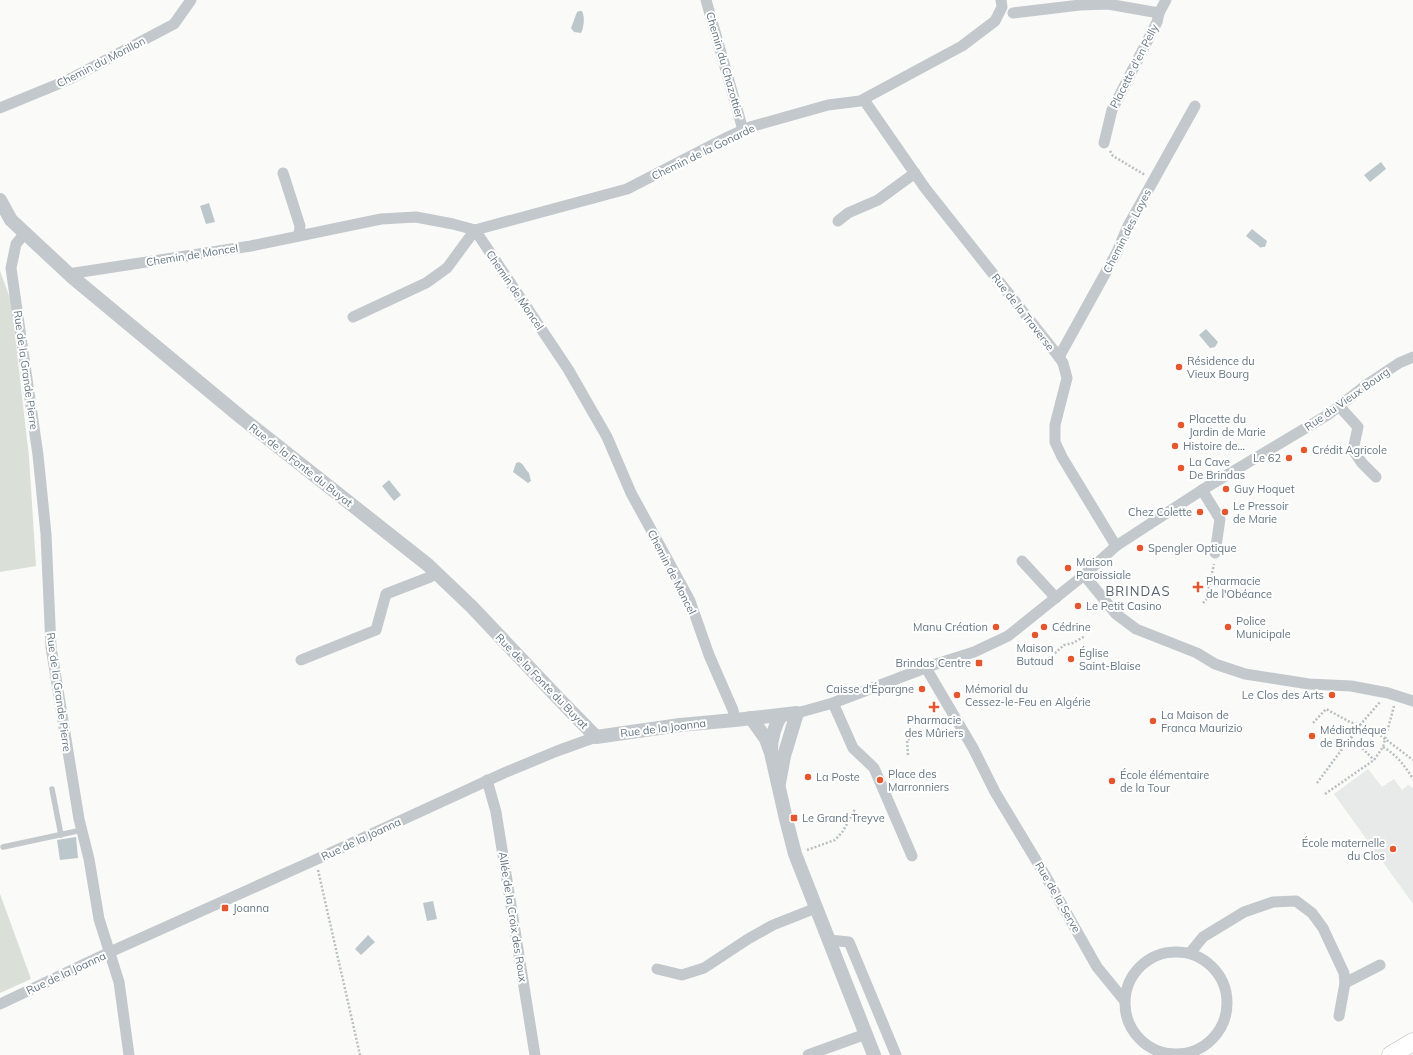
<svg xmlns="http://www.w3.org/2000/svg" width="1413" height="1055" viewBox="0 0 1413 1055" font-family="Mulish,sans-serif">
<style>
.built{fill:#e8e9e9}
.green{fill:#dadfd7}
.water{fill:#bbc7cb}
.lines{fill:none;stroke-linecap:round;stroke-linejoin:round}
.primary-casing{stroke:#b5babe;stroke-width:19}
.path{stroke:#bbbfc2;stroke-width:2.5;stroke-dasharray:2 2;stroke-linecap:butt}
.service{stroke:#c3c8cc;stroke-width:5.5}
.minor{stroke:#c3c8cc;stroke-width:11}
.tertiary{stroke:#c3c8cc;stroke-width:14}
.primary{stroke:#fff;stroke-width:18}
.poi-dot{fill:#e4572e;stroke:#fff;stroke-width:1.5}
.labels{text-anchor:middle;stroke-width:4;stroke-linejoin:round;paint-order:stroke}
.street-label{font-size:11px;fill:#657683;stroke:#fff}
.poi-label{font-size:11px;fill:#657683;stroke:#fff;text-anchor:start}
.quarter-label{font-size:13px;letter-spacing:1px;fill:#57646e;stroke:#fff}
</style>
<rect width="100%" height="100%" fill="#fafaf8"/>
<path class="built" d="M1368 769 1382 787 1394 779 1402 790 1408 785 1413 788V904L1334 794Z"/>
<g class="green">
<path d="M0 271 11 301 29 457 36 566 0 572Z"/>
<path d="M0 894 31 979 0 993Z"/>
</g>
<g class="water">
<path d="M579 11H582C585 17 584 27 581 33L574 32 571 28 577 12Z"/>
<path d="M1381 162 1386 169 1370 182 1364 175Z"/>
<path d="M209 203 215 222 206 224 200 206Z"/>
<path d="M1252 229 1267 241 1265 247H1262L1261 248 1246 236Z"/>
<path d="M1206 329 1218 342 1215 347 1210 348 1199 335Z"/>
<path d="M519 462C524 464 525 469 529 473L531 481 528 483 513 472 516 463Z"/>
<path d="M389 480 401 495 394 501 382 486Z"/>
<path d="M76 837 78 858 60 860 57 840Z"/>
<path d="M433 901 437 919 427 921 423 903Z"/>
<path d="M368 935 375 942 361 955 355 949Z"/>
</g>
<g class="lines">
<defs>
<path id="primary" d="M1391 1055 1413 1042"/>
</defs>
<use href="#primary" class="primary-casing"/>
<g class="path">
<path d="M1110 151 1113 156 1145 175"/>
<path d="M1203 603 1206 600 1214 564"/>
<path d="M1043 664 1064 645 1073 643 1085 636"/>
<path d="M1313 723 1326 709 1350 722 1372 729 1413 760"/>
<path d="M1351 737 1374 760"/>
<path d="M1383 747C1397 755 1405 766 1413 779"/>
<path d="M908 755 907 740 926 730"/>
<path d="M1317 783 1360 725 1380 702"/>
<path d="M1325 794 1374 760 1383 747 1394 706"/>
<path d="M807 850 835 840 843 831 855 809"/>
<path d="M318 870 360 1055"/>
</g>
<g class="service">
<path d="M52 789 61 835"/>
<path d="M3 847 82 830"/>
</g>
<g class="minor">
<path d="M706 0 743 130"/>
<path d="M1013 13 1080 5 1108 4 1159 13 1166 0"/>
<path d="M864 100 925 188 1059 357 1063 363 1067 378 1055 425V442L1062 457 1116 546"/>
<path d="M0 108 68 80 174 24 191 0"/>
<path d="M1104 143 1112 110 1157 22 1159 13"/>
<path d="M283 173 300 226 299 235"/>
<path d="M838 221 848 213 878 200 915 173"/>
<path d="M25 233 16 244 11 268 38 455 46 534 51 647 79 819 89 859 99 919 119 982 129 1055"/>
<path d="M68 274 251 246 381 219 416 217 453 224 475 230 568 369 607 437 631 493 690 601 709 655 733 710 735 720"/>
<path d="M353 317 426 283 447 268 475 230 627 189 728 137 750 127 828 105 860 101 962 46 995 21 1002 7 1001 0"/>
<path d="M1059 357 1117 252 1128 226 1195 106"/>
<path d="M1339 406 1358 427 1353 450 1362 463 1376 477"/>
<path d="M1202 490 1220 519 1215 553"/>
<path d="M1022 561 1056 598"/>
<path d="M1084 575 1116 614 1136 629 1197 653 1215 664 1245 674 1309 684 1351 686 1388 693 1413 701"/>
<path d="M301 660 376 630 386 594 430 577 437 573"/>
<path d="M926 668 973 748 995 792 1045 875 1097 967 1124 1000"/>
<path d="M833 703 853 748 874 768 912 856"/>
<path d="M797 713 833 703 933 665 974 652 1008 636 1084 575 1116 546 1202 490 1329 414 1366 385 1399 363 1413 357"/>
<path d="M487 780 496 812 535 1055"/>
<path d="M829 940 849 942 896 1055"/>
<circle cx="1176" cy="1003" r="51"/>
<path d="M1190 953 1203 937 1244 912 1273 902 1296 901 1312 913 1323 928 1344 973 1345 983 1339 1016"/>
<path d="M657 969 682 975 704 968 748 939 773 925 816 908"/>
<path d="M1345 983 1380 965"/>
<path d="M0 1004 110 952 315 860 504 773 557 751 596 737"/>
<path d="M808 1055 866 1034"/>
</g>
<g class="tertiary">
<path d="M0 200 11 220 71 276 242 418 428 565 472 607 558 698 596 737 680 725 735 720 797 713 784 756 779 783"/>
<path d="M751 718 766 739 771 753 786 819 795 854 874 1055"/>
<path d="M771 751C771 737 774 727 781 715"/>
</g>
<use href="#primary" class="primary"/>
</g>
<g class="poi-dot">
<circle cx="1179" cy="367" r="4"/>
<circle cx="1181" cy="425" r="4"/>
<circle cx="1175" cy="446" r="4"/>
<circle cx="1304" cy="450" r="4"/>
<circle cx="1289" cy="458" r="4"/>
<circle cx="1181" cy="468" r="4"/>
<circle cx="1226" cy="489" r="4"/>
<circle cx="1200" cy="512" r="4"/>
<circle cx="1225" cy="512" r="4"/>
<circle cx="1140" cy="548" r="4"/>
<circle cx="1068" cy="568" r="4"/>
<path d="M1196 581h4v4h4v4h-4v4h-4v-4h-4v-4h4z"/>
<circle cx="1078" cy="606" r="4"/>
<circle cx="996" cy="627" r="4"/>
<circle cx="1044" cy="627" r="4"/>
<circle cx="1228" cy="627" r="4"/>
<circle cx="1035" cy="635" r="4"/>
<circle cx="1071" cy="659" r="4"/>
<rect x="975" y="659" width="8" height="8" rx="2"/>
<circle cx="922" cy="689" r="4"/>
<circle cx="957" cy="695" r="4"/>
<circle cx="1332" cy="695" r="4"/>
<path d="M932 701h4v4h4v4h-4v4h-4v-4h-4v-4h4z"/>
<circle cx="1153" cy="721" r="4"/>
<circle cx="1312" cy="736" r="4"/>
<circle cx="808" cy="777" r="4"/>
<circle cx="880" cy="780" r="4"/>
<circle cx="1112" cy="781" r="4"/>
<rect x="790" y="814" width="8" height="8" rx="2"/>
<circle cx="1393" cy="849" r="4"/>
<rect x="221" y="904" width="8" height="8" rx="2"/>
</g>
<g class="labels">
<g class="street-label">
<text transform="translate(101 62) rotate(-27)" y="4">Chemin du Morillon</text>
<text transform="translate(725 65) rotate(74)" y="4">Chemin du Chazottier</text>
<text transform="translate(1134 66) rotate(-63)" y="4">Placette d'en Pelly</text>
<text transform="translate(703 152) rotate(-26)" y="4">Chemin de la Gonarde</text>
<text transform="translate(1127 231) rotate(-63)" y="4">Chemin des Layes</text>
<text transform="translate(192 255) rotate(-9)" y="4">Chemin de Moncel</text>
<text transform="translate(515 290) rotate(56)" y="4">Chemin de Moncel</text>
<text transform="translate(1023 312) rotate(52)" y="4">Rue de la Traverse</text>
<text transform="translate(26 370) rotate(82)" y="4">Rue de la Grande Pierre</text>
<text transform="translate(1347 399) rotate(-35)" y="4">Rue du Vieux Bourg</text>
<text transform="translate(301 465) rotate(38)" y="4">Rue de la Fonte du Buyat</text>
<text transform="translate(672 572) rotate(63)" y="4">Chemin de Moncel</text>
<text transform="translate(542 681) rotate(46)" y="4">Rue de la Fonte du Buyat</text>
<text transform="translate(59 692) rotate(82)" y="4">Rue de la Grande Pierre</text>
<text transform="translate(663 728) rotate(-7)" y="4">Rue de la Joanna</text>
<text transform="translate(361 839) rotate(-25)" y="4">Rue de la Joanna</text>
<text transform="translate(1058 897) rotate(60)" y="4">Rue de la Serve</text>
<text transform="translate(513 917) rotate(81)" y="4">Allée de la Croix des Roux</text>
<text transform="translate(66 973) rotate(-25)" y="4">Rue de la Joanna</text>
</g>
<g class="poi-label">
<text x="1187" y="365">Résidence du<tspan x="1187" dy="13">Vieux Bourg</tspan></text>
<text x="1189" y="423">Placette du<tspan x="1189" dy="13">Jardin de Marie</tspan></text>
<text x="1183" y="450">Histoire de...</text>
<text x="1312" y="454">Crédit Agricole</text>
<text x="1281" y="462" text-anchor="end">Le 62</text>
<text x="1189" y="466">La Cave<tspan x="1189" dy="13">De Brindas</tspan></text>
<text x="1234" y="493">Guy Hoquet</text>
<text x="1233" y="510">Le Pressoir<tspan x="1233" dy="13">de Marie</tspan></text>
<text x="1192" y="516" text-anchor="end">Chez Colette</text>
<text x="1148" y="552">Spengler Optique</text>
<text x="1076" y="566">Maison<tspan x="1076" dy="13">Paroissiale</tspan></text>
<text x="1206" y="585">Pharmacie<tspan x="1206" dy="13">de l'Obéance</tspan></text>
<text x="1086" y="610">Le Petit Casino</text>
<text x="1236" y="625">Police<tspan x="1236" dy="13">Municipale</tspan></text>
<text x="988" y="631" text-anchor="end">Manu Création</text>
<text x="1052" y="631">Cédrine</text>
<text x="1035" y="652" text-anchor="middle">Maison<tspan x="1035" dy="13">Butaud</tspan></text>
<text x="1079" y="657">Église<tspan x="1079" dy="13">Saint-Blaise</tspan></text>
<text x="971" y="667" text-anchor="end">Brindas Centre</text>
<text x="914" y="693" text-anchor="end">Caisse d'Épargne</text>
<text x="965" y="693">Mémorial du<tspan x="965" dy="13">Cessez-le-Feu en Algérie</tspan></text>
<text x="1324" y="699" text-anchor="end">Le Clos des Arts</text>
<text x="1161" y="719">La Maison de<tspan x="1161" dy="13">Franca Maurizio</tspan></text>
<text x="934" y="724" text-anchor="middle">Pharmacie<tspan x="934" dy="13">des Mûriers</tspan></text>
<text x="1320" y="734">Médiathéque<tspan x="1320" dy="13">de Brindas</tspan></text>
<text x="888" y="778">Place des<tspan x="888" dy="13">Marronniers</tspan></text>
<text x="1120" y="779">École élémentaire<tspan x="1120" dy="13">de la Tour</tspan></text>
<text x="816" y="781">La Poste</text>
<text x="802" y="822">Le Grand Treyve</text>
<text x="1385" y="847" text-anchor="end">École maternelle<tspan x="1385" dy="13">du Clos</tspan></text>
<text x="233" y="912">Joanna</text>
</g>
<g class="quarter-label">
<text x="1138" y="596">BRINDAS</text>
</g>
</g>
</svg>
